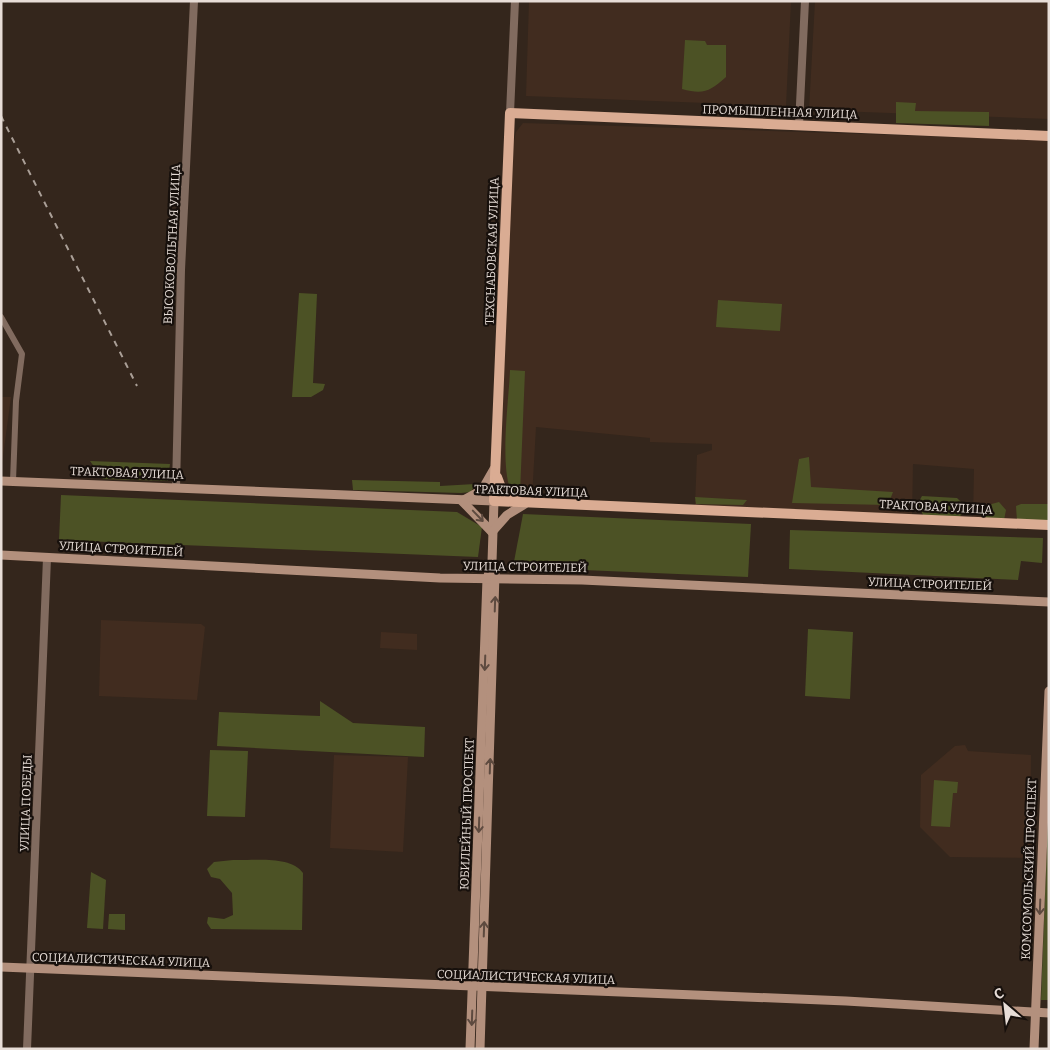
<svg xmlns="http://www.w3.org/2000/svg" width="1050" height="1050" viewBox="0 0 1050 1050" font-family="Bitter,serif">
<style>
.built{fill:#412c1f}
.green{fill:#4c5225}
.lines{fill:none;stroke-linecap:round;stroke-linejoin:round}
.minor{stroke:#816b5f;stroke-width:6}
.tertiary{stroke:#816b5f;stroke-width:8}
.secondary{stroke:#b3907d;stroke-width:9}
.primary{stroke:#daac93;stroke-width:10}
.rail{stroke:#aa9f97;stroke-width:2;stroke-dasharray:6 6;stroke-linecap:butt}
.oneway{stroke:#5d4a3f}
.labels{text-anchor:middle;stroke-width:4.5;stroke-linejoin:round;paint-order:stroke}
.street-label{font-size:12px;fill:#e7ddd7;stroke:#17100c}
</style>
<rect width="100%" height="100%" fill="#34261c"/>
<g class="built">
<path d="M529 1H791L786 106 526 96Z"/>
<path d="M815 1H1049V119L809 110Z"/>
<path d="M523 123 1049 140V521L973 518 974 469 913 464 912 515 695 505 697 455 712 450V444L650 442V438L536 427 532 498 510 496 500 475 512 149 516 132Z"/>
<path d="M1 397H11L1 471Z"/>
<path d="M101 620 201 624 205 627 197 700 99 696Z"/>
<path d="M381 632 417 634V650L380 648Z"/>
<path d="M965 745 968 751 1031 755 1030 858 950 857 920 827 921 775 955 746Z"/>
<path d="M334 755 408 757 403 852 330 848Z"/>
</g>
<g class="green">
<path d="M685 40 705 41 707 45H726V77C710 91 704 95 682 89Z"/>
<path d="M896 102 916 103 915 111 989 112V126L896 123Z"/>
<path d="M299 293 317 294 313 383 325 384 323 390 311 397H292Z"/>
<path d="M718 300 782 304 780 331 716 327Z"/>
<path d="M510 370 525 371 520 493H512C499 469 509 399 510 370Z"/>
<path d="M809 457 811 487 893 492 888 505 792 503 799 459Z"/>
<path d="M90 461 170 464 168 481 103 479Z"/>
<path d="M352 480 440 482V486L475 484 471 492 461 493 353 490Z"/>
<path d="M61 495 457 512 482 527 478 557 59 540Z"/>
<path d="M922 496 957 498 961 502 962 514 959 517 923 515 918 503Z"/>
<path d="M695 497 747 500 743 505 696 504Z"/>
<path d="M999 502 1006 510 1004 520 987 519 983 514 988 505Z"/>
<path d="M1021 504H1049V522L1017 521 1016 506Z"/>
<path d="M523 514 751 524 748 577 513 567Z"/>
<path d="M790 530 1043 538 1042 563 1021 561 1018 580 789 569Z"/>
<path d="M808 629 853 632 850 699 805 696Z"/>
<path d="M320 701 353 723 425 727 424 757 217 746 219 712 320 716Z"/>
<path d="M210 750 248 751 245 817 207 816Z"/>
<path d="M934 780 958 782 957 793H953L950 827 931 826Z"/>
<path d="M1049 783V1000H1041Z"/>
<path d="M233 860C253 861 290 855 303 873L302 930 211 929 207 923 208 917 224 919 233 915 232 893 220 879 211 877 207 869 214 862Z"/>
<path d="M91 872 106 880 103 929 87 928Z"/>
<path d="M109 914H125V930L108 929Z"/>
</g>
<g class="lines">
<path class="minor" d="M1 317 22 354 16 401 13 481"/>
<g class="tertiary">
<path d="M510 113 515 1"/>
<path d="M799 125 805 1"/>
<path d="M176 488 181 270 194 1"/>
<path d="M27 1049 47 558"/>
</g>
<g class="secondary">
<path d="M1 481 494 501 492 562 487 579 470 1049"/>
<path d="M492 532 462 501 482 490 494 469"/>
<path d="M492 532 507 515 525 504"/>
<path d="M1 555 440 578 582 580 1049 602"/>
<path d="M1 967 846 1001 1049 1013"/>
<path d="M480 1049 495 574"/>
<path d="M1034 1049 1049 691"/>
</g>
<g class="primary">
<path d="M1049 136 510 113 494 501 1049 525"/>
<path d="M497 477 503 493 517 500"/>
</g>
<path class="rail" d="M1 116 137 386"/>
</g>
<defs><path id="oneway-shaft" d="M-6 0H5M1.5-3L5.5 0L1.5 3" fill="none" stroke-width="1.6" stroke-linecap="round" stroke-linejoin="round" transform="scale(1.25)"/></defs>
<g class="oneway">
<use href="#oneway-shaft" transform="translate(478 516) rotate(46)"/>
<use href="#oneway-shaft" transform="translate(495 604) rotate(-88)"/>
<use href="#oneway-shaft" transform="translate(485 663) rotate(92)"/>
<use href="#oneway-shaft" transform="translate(490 766) rotate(-88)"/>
<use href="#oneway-shaft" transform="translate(479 825) rotate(92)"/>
<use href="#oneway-shaft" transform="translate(1040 907) rotate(92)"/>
<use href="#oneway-shaft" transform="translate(484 929) rotate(-88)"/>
<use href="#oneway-shaft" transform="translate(472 1018) rotate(92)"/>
</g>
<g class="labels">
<g class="street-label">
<text transform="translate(780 112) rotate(2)" y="4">ПРОМЫШЛЕННАЯ УЛИЦА</text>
<text transform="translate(172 244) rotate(-87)" y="4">ВЫСОКОВОЛЬТНАЯ УЛИЦА</text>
<text transform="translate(492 251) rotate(-88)" y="4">ТЕХСНАБОВСКАЯ УЛИЦА</text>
<text transform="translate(127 473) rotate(2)" y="4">ТРАКТОВАЯ УЛИЦА</text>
<text transform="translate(531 491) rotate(2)" y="4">ТРАКТОВАЯ УЛИЦА</text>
<text transform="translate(936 507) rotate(3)" y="4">ТРАКТОВАЯ УЛИЦА</text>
<text transform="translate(121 549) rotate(3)" y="4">УЛИЦА СТРОИТЕЛЕЙ</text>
<text transform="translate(525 567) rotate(1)" y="4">УЛИЦА СТРОИТЕЛЕЙ</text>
<text transform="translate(930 584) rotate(2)" y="4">УЛИЦА СТРОИТЕЛЕЙ</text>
<text transform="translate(26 803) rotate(-88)" y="4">УЛИЦА ПОБЕДЫ</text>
<text transform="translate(467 814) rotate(-88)" y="4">ЮБИЛЕЙНЫЙ ПРОСПЕКТ</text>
<text transform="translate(1029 869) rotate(-88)" y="4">КОМСОМОЛЬСКИЙ ПРОСПЕКТ</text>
<text transform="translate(121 960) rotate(2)" y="4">СОЦИАЛИСТИЧЕСКАЯ УЛИЦА</text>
<text transform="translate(526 977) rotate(2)" y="4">СОЦИАЛИСТИЧЕСКАЯ УЛИЦА</text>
</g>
</g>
<rect width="1050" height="1050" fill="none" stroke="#e7ddd7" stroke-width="5"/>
<g transform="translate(1005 1005) rotate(332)" stroke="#17100c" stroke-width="4" paint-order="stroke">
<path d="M0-4L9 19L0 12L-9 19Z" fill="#e7ddd7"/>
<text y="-8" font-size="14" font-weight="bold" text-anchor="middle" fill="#e7ddd7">С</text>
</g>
</svg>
